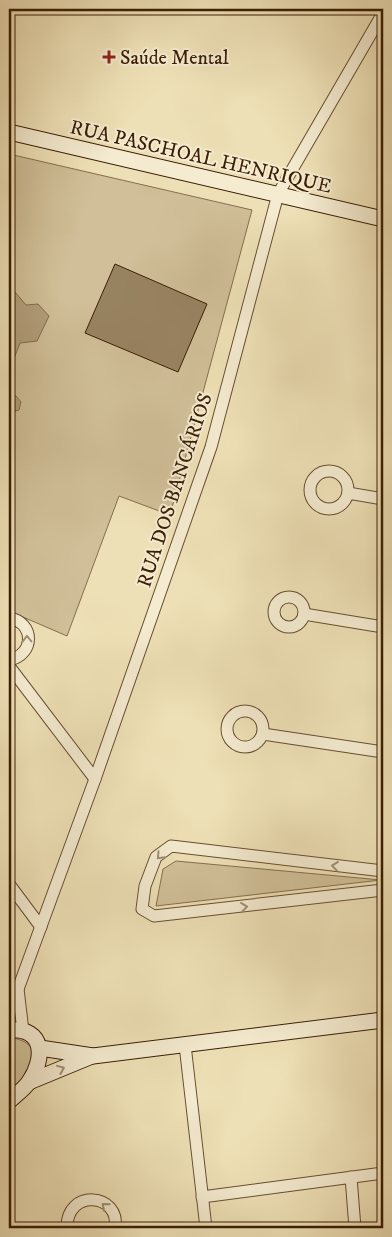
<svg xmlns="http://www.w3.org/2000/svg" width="392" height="1237" viewBox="0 0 392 1237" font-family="'IM FELL DW Pica',serif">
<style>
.green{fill:#d0bf98;stroke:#866e4e}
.water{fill:#b19e7a;stroke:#826b4b}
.building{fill:#988361;stroke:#3b1e05}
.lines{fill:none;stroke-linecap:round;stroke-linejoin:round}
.street-casing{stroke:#684e31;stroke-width:13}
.secondary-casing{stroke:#3b1e05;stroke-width:17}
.street{stroke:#f4ebd0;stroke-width:11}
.secondary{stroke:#f4ebd0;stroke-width:15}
.oneway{stroke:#a18f75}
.poi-dot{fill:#8f2418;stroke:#f4ebd0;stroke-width:2}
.labels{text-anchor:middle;stroke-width:4;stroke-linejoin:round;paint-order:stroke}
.poi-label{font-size:20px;fill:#3b1e05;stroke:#f4ebd0;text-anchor:start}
.street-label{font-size:20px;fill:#3b1e05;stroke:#f4ebd0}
</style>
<rect width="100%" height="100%" fill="#eee0b6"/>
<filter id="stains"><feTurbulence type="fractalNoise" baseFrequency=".004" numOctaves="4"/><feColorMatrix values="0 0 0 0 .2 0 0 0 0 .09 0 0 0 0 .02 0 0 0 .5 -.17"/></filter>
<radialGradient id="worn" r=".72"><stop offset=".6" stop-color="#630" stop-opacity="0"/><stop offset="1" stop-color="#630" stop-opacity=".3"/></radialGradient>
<g class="green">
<path d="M9 154 252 210 170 515 119 496 67 636 9 611Z"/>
<path d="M176 861 381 880 156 906 163 869Z"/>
<path d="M13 1038C51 1045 25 1078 9 1092V1039Z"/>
</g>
<g class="water">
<path d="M14 291 26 305 38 304 49 316 37 341 20 343 15 356 9 357V292Z"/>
<path d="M9 396H16L21 402 19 410 9 413Z"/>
</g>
<path class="building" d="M115 264 207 304 178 372 85 333Z"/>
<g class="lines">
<defs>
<g id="street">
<circle cx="329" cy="490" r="19"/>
<path d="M348 493 383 499"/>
<circle cx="289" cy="612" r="15"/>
<path d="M304 614 383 627"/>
<path d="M9 618C35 622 35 655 9 660"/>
<path d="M9 666 95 779"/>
<circle cx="245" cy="729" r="18"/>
<path d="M263 734 383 752"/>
<path d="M383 871 171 846 156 857 145 886 142 909 154 916 383 890"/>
<path d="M9 884 41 927"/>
<path d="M18 989 23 1031"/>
<path d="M9 1006 18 989 95 779 211 447 278 194 383 13"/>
<path d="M185 1045 206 1228"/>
<path d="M351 1177 355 1228"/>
<path d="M202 1197 383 1173"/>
<path d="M67 1228C66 1188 121 1193 115 1228"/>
</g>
<g id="secondary">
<path d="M9 132 383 219"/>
<path d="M9 1030C45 1027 45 1059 29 1082 24 1089 16 1095 9 1101"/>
<path d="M40 1048 93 1056 383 1020"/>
<path d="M29 1082 92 1056"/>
</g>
</defs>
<use href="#street" class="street-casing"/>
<use href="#secondary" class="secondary-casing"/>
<use href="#street" class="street"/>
<use href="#secondary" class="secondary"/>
</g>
<defs><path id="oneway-chevron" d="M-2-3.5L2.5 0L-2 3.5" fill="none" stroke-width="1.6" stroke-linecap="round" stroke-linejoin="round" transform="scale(1.25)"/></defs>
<g class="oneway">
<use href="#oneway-chevron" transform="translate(27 639) rotate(-91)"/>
<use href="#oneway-chevron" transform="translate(160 856) rotate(133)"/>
<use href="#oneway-chevron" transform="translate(335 866) rotate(-173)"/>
<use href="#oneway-chevron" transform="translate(244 907) rotate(-7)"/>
<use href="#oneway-chevron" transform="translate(61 1069) rotate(-22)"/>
<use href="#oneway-chevron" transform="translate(105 1206) rotate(-141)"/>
</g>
<path class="poi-dot" d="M106.5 49.5h5v5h5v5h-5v5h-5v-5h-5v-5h5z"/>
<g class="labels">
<g class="poi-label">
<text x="120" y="64">Saúde Mental</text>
</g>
<g class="street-label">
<text transform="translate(201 156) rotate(13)" y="7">RUA PASCHOAL HENRIQUE</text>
<text transform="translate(174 490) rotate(-72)" y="7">RUA DOS BANCÁRIOS</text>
</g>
</g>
<rect width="392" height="1237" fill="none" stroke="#eee0b6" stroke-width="30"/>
<rect x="10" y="10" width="372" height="1217" fill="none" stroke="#3b1e05" stroke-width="2.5"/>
<rect x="15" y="15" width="362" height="1207" fill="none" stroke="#3b1e05"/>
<rect width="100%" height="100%" filter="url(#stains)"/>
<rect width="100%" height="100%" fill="url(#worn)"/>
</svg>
